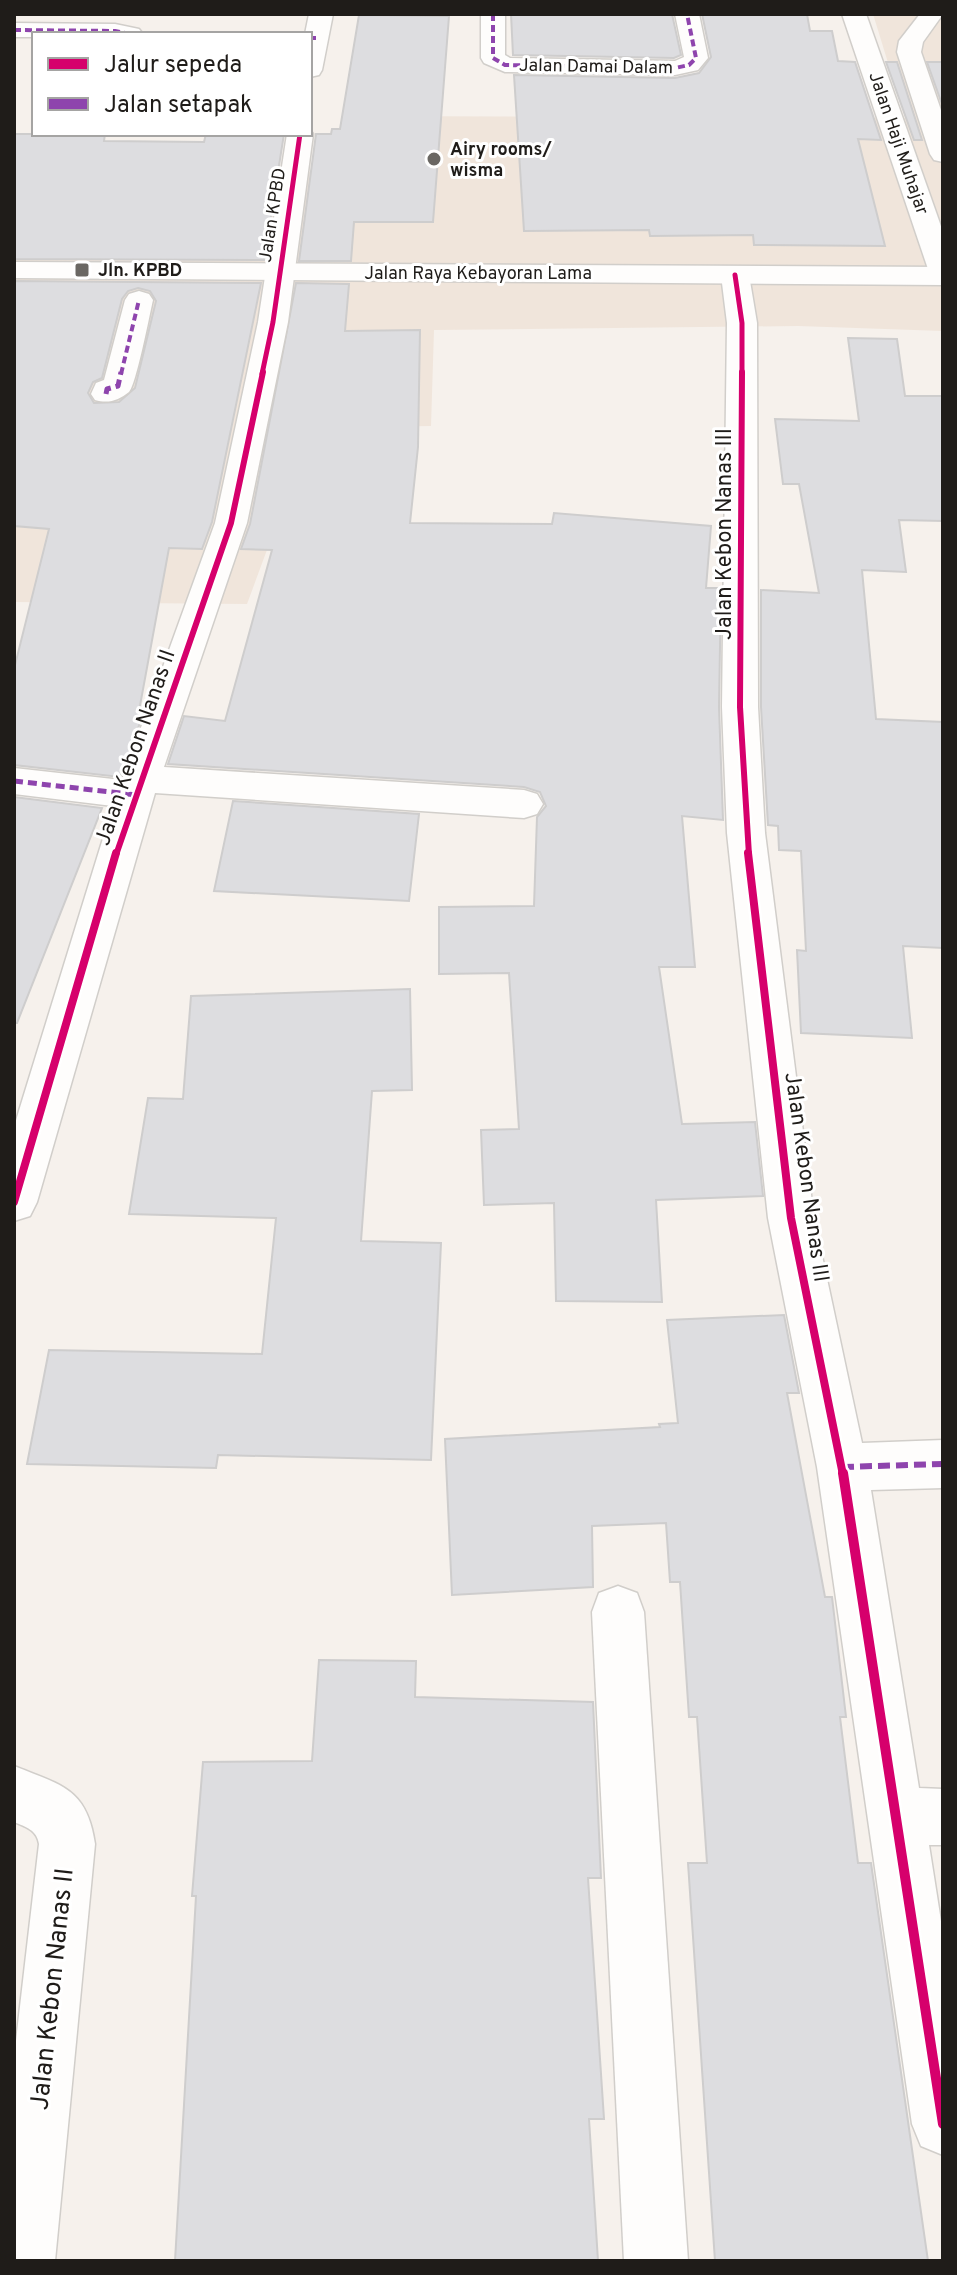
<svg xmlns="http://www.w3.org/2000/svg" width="957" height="2275" viewBox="0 0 957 2275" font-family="Overpass,sans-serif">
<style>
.built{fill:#f0e5db}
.building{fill:#dddde0;stroke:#cecdcd;stroke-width:2;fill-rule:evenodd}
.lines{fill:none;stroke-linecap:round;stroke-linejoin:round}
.minor-casing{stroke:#d1ceca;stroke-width:3}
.major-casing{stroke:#d1ceca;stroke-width:3}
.minor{fill:#fefdfc;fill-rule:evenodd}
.major{fill:#fefdfc;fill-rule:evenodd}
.quiet-far2{stroke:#8e44ad;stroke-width:4;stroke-dasharray:7 4;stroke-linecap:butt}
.quiet-far1{stroke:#8e44ad;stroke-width:5;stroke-dasharray:9 5;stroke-linecap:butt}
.quiet{stroke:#8e44ad;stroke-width:6;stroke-dasharray:12 6;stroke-linecap:butt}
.cycleway-far3-casing{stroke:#fff;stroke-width:8}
.cycleway-far2-casing{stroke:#fff;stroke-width:10}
.cycleway-far1-casing{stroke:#fff;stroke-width:13}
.cycleway-casing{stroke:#fff;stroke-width:15}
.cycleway-far3{stroke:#d6006c;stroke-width:5}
.cycleway-far2{stroke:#d6006c;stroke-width:6}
.cycleway-far1{stroke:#d6006c;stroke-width:8}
.cycleway{stroke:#d6006c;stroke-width:10}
.poi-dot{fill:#6a6763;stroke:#fff;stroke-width:3}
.labels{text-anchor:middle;stroke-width:6;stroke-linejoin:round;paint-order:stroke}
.far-street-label{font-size:18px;fill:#1f1c19;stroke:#fff}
.far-poi-label{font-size:18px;font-weight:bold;fill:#1f1c19;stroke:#fff;text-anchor:start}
.street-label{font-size:22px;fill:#1f1c19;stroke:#fff}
.near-street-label{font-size:26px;fill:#1f1c19;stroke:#fff}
</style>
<rect width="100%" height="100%" fill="#f6f1ec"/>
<path class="built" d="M873 14H943V331L798 326 434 330 431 426 312 428 247 604 14 602V172H336L350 116 905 118Z"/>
<g class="building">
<path d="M511 14H672L681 55 674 58 513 55Z"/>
<path d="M702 14H807L810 31H832L838 61 855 62 881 140 858 139 885 246 754 245 753 235 650 236 649 230 524 231 514 75 675 78 699 73 711 57Z"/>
<path d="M359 15 449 16 433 222H354L351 261H299L316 134H331L332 129H340Z"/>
<path d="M886 62H897L922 140H914Z"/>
<path d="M927 62H943V107Z"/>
<path d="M14 134H105L104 141 204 142 206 134H284L264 260 14 259Z"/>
<path d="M14 281 261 283 212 522 202 549 169 548 139 711 144 712 120 777 14 765V669L49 529 14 526ZM138 288 150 291 156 301 135 388 119 402 94 403 88 393 93 382 102 378 122 299 128 291Z"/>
<path d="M296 283 349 284 345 331 420 330 418 447 410 523 552 524 554 513 711 526 706 588H721L719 707 723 820 682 816 695 967H659L682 1124 755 1122 763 1196 656 1200 662 1302 556 1301 554 1203 484 1205 481 1130 519 1129 509 973 439 974V907L534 906 537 817 546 806 540 792 524 787 168 764 184 716 225 721 272 550 241 549 250 524Z"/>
<path d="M848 338 897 339 905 396H943V521L899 520 906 572 862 570 876 719 943 722V948L903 946 912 1038 801 1033 797 950 806 951 801 851 779 850 778 826 768 825 761 707V590L819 593 799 484H783L775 419 859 421Z"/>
<path d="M14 797 102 808 17 1023H14Z"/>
<path d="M233 801 419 814 409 901 214 891Z"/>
<path d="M410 989 412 1090 372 1091 361 1241 441 1243 431 1460 218 1455 216 1468 27 1464 49 1350 262 1354 276 1218 129 1214 148 1098 183 1099 191 996Z"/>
<path d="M784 1315 799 1393H787L825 1597H832L846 1717H840L858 1863H871L928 2261H715L688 1863H707L697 1717H689L680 1582H670L666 1523 592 1526 593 1587 452 1595 445 1439 660 1427 659 1424 678 1423 667 1320Z"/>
<path d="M319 1660 416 1661 415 1697 593 1702 601 1878H588L604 2119H589L598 2261H175L196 1896H192L203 1762 312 1761Z"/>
</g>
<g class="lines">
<defs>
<g id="minor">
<path d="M309 14H333L322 70 319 75 310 77V34H305Z"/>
<path d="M481 14H505V55L510 58 675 61 684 57 675 14H699L708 58 698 70 675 75 505 72 484 63 481 58Z"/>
<path d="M842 14H866L943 232V280L933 278 929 272Z"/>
<path d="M920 14H943L923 42 921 52 943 116V162L934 160 930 154 897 52 899 41Z"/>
<path d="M14 23 115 24 139 29 143 34H34V37H14Z"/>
<path d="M310 130 313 134 288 322 247 523 164 767 524 790 537 794 543 804 537 814 524 818 155 793 37 1202 30 1216 14 1221V1127L113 806 14 794V768L122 780 215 523 258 322 287 134H310Z"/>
<path d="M735 267 745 269 749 275 757 323 758 707 765 833 814 1218 862 1443 943 1440V1488L871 1490 919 1788 943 1789V1845H929L943 1934V2155L921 2146 912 2124 817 1467 768 1218 727 833 722 707 727 323 721 275 725 269Z"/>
<path d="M139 291 149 294 153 300C150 313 136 386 129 392 119 400 109 404 95 400L91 394 96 383 104 380 125 300 129 294Z"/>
<path d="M618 1586 637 1593 644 1612 688 2261H624L592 1612 599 1593Z"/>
<path d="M14 1766C61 1785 87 1788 95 1844L55 2261H14V2058L39 1844C37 1830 26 1827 14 1822Z"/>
</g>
<path id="major" d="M14 262 943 267V285L14 278Z"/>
</defs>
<use href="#minor" class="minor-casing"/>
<use href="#major" class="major-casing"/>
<use href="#minor" class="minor"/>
<use href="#major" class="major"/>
<g class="quiet-far2">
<path d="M493 14V58L505 65 675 68 689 65 696 58 687 14"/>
<path d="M14 30 115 31 131 34"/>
<path d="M310 38H316"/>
<path d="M121 374 139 300"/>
</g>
<g class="quiet-far1">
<path d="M106 394 107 389 118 386 121 372"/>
<path d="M14 781 137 795"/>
</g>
<path class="quiet" d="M842 1467 943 1464"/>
<defs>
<g id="cycleway-far3">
<path d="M735 275 742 323V374"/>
<path d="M262 374 273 322 300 134"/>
</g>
<g id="cycleway-far2">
<path d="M742 372 740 707 749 855"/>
<path d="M116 855 231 523 263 372"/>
</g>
<g id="cycleway-far1">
<path d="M748 853 791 1218 843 1475"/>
<path d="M14 1202 116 853"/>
</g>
<path id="cycleway" d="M843 1473 943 2124"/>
</defs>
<use href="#cycleway-far3" class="cycleway-far3-casing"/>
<use href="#cycleway-far2" class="cycleway-far2-casing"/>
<use href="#cycleway-far1" class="cycleway-far1-casing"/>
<use href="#cycleway" class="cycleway-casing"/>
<use href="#cycleway-far3" class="cycleway-far3"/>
<use href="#cycleway-far2" class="cycleway-far2"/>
<use href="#cycleway-far1" class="cycleway-far1"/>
<use href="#cycleway" class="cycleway"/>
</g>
<g class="poi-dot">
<circle cx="434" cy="159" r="8"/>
<rect x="74" y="262" width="16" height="16" rx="4"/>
</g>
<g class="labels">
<g class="far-street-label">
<text transform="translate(596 66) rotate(1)" y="6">Jalan Damai Dalam</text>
<text transform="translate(899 143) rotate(71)" y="6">Jalan Haji Muhajar</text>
<text transform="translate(272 215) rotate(-81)" y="6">Jalan KPBD</text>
<text x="478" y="279">Jalan Raya Kebayoran Lama</text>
</g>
<g class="far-poi-label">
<text x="450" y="155">Airy rooms/<tspan x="450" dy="21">wisma</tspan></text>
<text x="98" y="276">Jln. KPBD</text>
</g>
<g class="street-label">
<text transform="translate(723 534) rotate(-90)" y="8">Jalan Kebon Nanas III</text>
<text transform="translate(134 747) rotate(-71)" y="8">Jalan Kebon Nanas II</text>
<text transform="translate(808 1177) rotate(82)" y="8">Jalan Kebon Nanas III</text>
</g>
<g class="near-street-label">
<text transform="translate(51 1989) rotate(-84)" y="9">Jalan Kebon Nanas II</text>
</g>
</g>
<rect width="957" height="2275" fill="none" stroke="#1f1c19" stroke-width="32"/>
<rect x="32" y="32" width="280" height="104" fill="#ffffff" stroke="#a5a4a3" stroke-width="2"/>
<rect x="48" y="58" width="40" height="12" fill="#d6006c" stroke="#a5a4a3" stroke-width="2"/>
<text x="104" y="72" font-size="24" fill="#1f1c19">Jalur sepeda</text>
<rect x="48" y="98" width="40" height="12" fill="#8e44ad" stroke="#a5a4a3" stroke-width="2"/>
<text x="104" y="112" font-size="24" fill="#1f1c19">Jalan setapak</text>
</svg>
